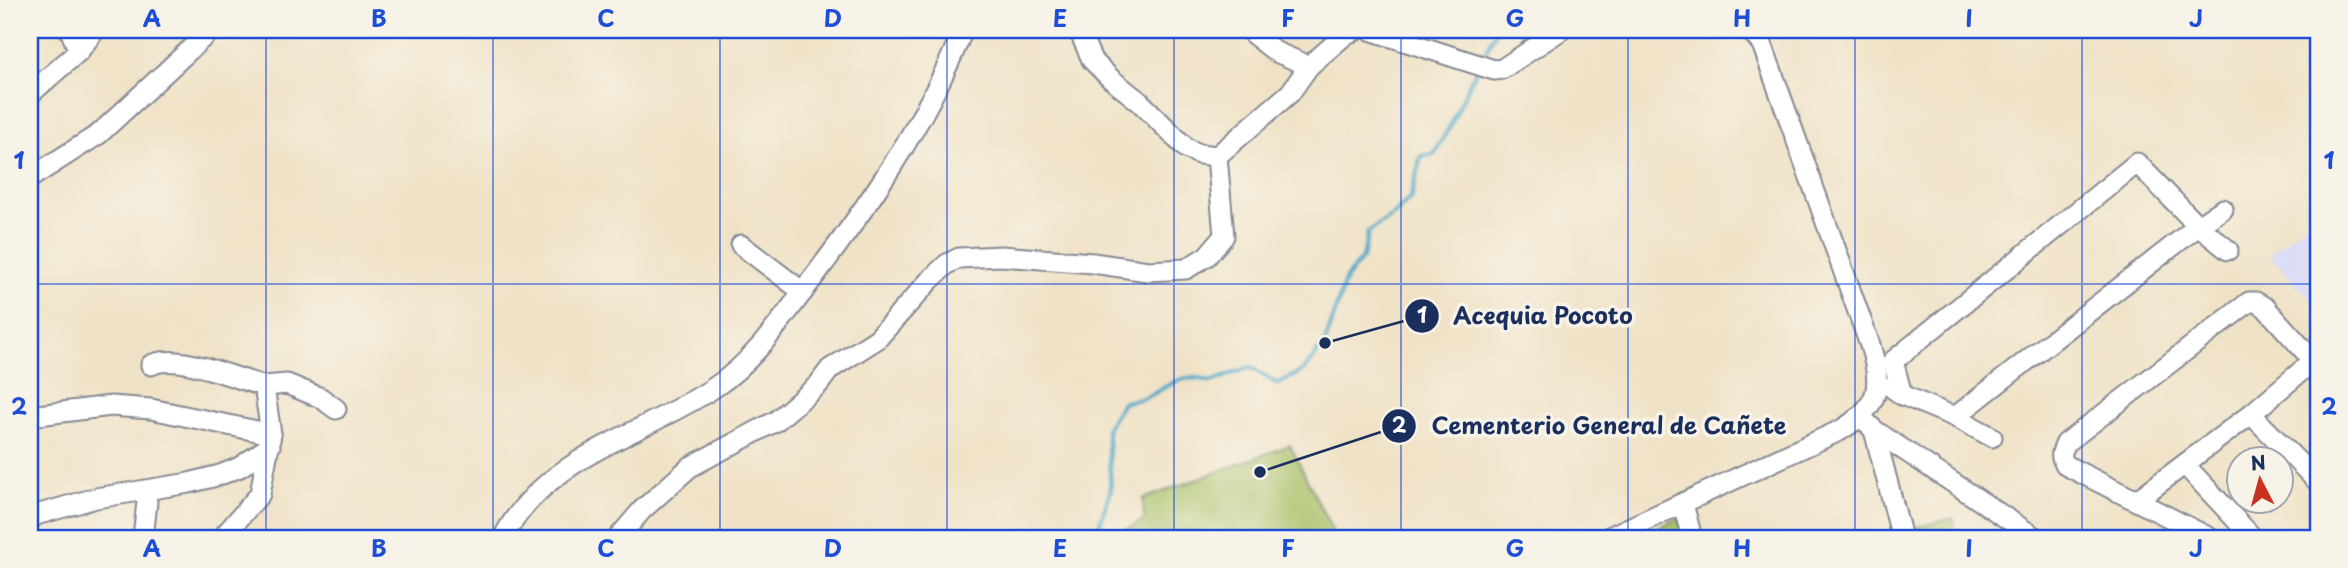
<svg xmlns="http://www.w3.org/2000/svg" width="2348" height="568" viewBox="0 0 2348 568" font-family="'Playpen Sans',sans-serif">
<style>
.built{fill:#d5d8f9}
.green{fill:#a8c167;stroke:#627862;stroke-width:2}
.lines{fill:none;stroke-linecap:round;stroke-linejoin:round}
.stream{stroke:#48a7c7;stroke-width:4.5}
.minor-casing{stroke:#868892;stroke-width:23}
.minor{stroke:#fff;stroke-width:19}
.grid{fill:none;stroke:#1d4ed8;stroke-width:2;stroke-opacity:0.55}
.leader{fill:none;stroke:#1b2f5e;stroke-width:2.5}
.callout-dot{fill:#1b2f5e;stroke:#f7f3e8;stroke-width:2.5}
.mark-label{font-size:21px;text-anchor:middle;font-weight:bold;fill:#fff}
.callout-label{font-size:23px;text-anchor:middle;font-weight:bold;fill:#1b2f5e;stroke:#f7f3e8;stroke-width:7;stroke-linejoin:round;paint-order:stroke}
.neatline{fill:none;stroke:#1d4ed8;stroke-width:2.5}
.grid-label{font-size:23px;text-anchor:middle;font-weight:bold;fill:#1d4ed8}
</style>
<rect width="100%" height="100%" fill="#f7f3e8"/>
<filter id="ink" filterUnits="userSpaceOnUse"><feTurbulence type="fractalNoise" baseFrequency=".0143" numOctaves="2"/><feDisplacementMap in="SourceGraphic" scale="14" xChannelSelector="R" yChannelSelector="G"/><feConvolveMatrix kernelMatrix="1 2 1 2 8 2 1 2 1" color-interpolation-filters="sRGB"/></filter>
<filter id="wash" filterUnits="userSpaceOnUse"><feTurbulence type="fractalNoise" baseFrequency=".00686" numOctaves="4" result="noise"/><feDisplacementMap in="SourceGraphic" scale="28" xChannelSelector="R" yChannelSelector="G"/><feGaussianBlur stdDeviation="1.57" result="paint"/><feColorMatrix in="noise" values="0 0 0 0 0 0 0 0 0 0 0 0 0 0 0 0 0 1.4 0 .05"/><feComposite in="paint" operator="in"/></filter>
<g filter="url(#wash)">
<rect width="100%" height="100%" fill="#f0e2c6"/>
<path class="built" d="M2318 213V306L2269 255Z"/>
<g class="green">
<path d="M1290 445 1336 538H1108L1144 520 1143 499Z"/>
<path d="M1679 518 1684 538H1634Z"/>
<path d="M1953 518 1958 538H1912L1910 529Z"/>
</g>
<g class="lines">
<g class="stream">
<path d="M1481 61 1496 30"/>
<path d="M1095 538 1111 489 1107 428 1123 402C1130 401 1139 400 1146 397 1169 387 1183 370 1211 382L1250 367 1278 384 1304 370 1325 343 1346 278 1363 257 1368 232 1395 214 1411 197 1421 156 1434 154 1450 126 1477 68"/>
</g>
</g>
</g>
<g filter="url(#ink)">
<g class="lines">
<defs>
<g id="minor">
<path d="M70 30 79 51"/>
<path d="M1076 30 1080 33 1092 60 1111 79 1140 102 1186 148 1199 154 1217 156 1290 93 1309 66"/>
<path d="M1248 30 1276 52 1309 66 1346 34 1356 30"/>
<path d="M1370 30 1494 70 1502 69 1561 30"/>
<path d="M30 94 79 51 95 30"/>
<path d="M30 178 99 134 211 30"/>
<path d="M741 245 803 292"/>
<path d="M151 365C176 352 236 379 264 386L271 434"/>
<path d="M264 386 287 384 321 398 336 409"/>
<path d="M1891 387 1902 395 1955 417 1992 437"/>
<path d="M1902 395 1893 361 2137 163 2198 226 2228 250"/>
<path d="M2251 414 2318 482"/>
<path d="M30 416 111 406 151 409 271 434 260 494 222 538"/>
<path d="M1955 417 2198 226 2223 209"/>
<path d="M1862 418 1874 430 2036 538"/>
<path d="M1874 430 1902 538"/>
<path d="M2185 465 2253 538"/>
<path d="M2137 500 2251 414 2313 361"/>
<path d="M1683 504 1692 538"/>
<path d="M30 520 36 515 96 498 189 483 220 475 240 467 270 446"/>
<path d="M143 538 147 502"/>
<path d="M503 538C545 456 643 435 715 387 753 362 780 322 807 286 868 206 925 124 963 30"/>
<path d="M618 538 642 510 690 467 776 421 818 385 830 369 877 339 930 280 947 264 959 258 1001 256 1093 263 1148 271 1186 269 1207 256 1224 236 1217 156"/>
<path d="M1607 538 1841 430C1880 406 1883 387 1870 345L1762 44 1750 30"/>
<path d="M2210 538 2067 466C2059 457 2061 453 2066 443L2249 302H2256L2265 307 2318 366"/>
</g>
</defs>
<use href="#minor" class="minor-casing"/>
<use href="#minor" class="minor"/>
</g>
</g>
<path class="grid" d="M266 30V538M493 30V538M720 30V538M947 30V538M1174 30V538M1401 30V538M1628 30V538M1855 30V538M2082 30V538M30 284H2318"/>
<path class="leader" d="M1325 343L1422 316M1260 472L1399 426"/>
<g class="callout-dot">
<circle cx="1325" cy="343" r="7"/>
<circle cx="1260" cy="472" r="7"/>
<circle cx="1422" cy="316" r="18"/>
<circle cx="1399" cy="426" r="18"/>
</g>
<g class="mark-label">
<text x="1422" y="323">1</text>
<text x="1399" y="433">2</text>
</g>
<g class="callout-label">
<text x="1543" y="324">Acequia Pocoto</text>
<text x="1609" y="434">Cementerio General de Cañete</text>
</g>
<rect width="2348" height="568" fill="none" stroke="#f7f3e8" stroke-width="77"/>
<g transform="translate(2260 480) rotate(354)"><circle r="33" fill="#f7f3e8" stroke="#9fa5b1" stroke-width="2"/>
<path d="M0-5L12 26L0 18L-12 26Z" fill="#c8321e"/>
<text y="-10" font-size="19" font-weight="bold" text-anchor="middle" fill="#1b2f5e">N</text>
</g>
<rect x="38" y="38" width="2272" height="492" class="neatline"/>
<g class="grid-label">
<text x="152" y="27">A</text>
<text x="379" y="27">B</text>
<text x="606" y="27">C</text>
<text x="833" y="27">D</text>
<text x="1060" y="27">E</text>
<text x="1288" y="27">F</text>
<text x="1515" y="27">G</text>
<text x="1742" y="27">H</text>
<text x="1969" y="27">I</text>
<text x="2196" y="27">J</text>
<text x="19" y="169">1</text>
<text x="2329" y="169">1</text>
<text x="19" y="415">2</text>
<text x="2329" y="415">2</text>
<text x="152" y="557">A</text>
<text x="379" y="557">B</text>
<text x="606" y="557">C</text>
<text x="833" y="557">D</text>
<text x="1060" y="557">E</text>
<text x="1288" y="557">F</text>
<text x="1515" y="557">G</text>
<text x="1742" y="557">H</text>
<text x="1969" y="557">I</text>
<text x="2196" y="557">J</text>
</g>
</svg>
